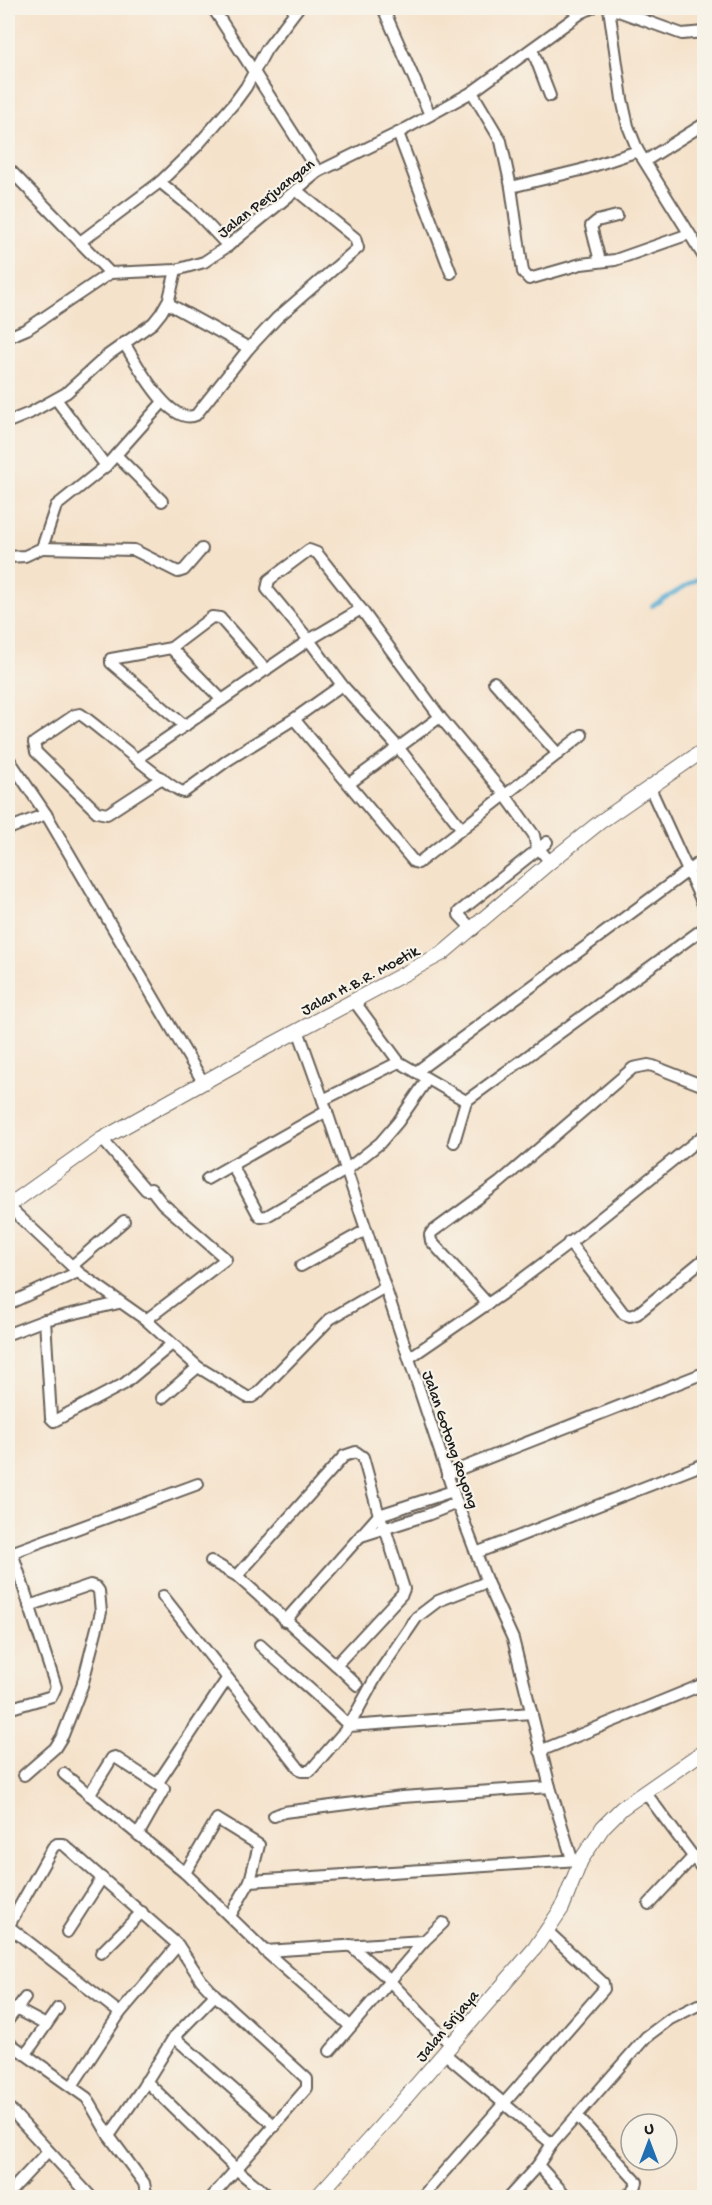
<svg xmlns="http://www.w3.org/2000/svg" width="712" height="2205" viewBox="0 0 712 2205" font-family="'Gochi Hand',sans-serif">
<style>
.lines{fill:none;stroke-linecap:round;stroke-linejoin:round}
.stream{stroke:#55abd1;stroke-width:4}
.street-casing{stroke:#686159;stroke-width:14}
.secondary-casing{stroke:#686159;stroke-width:16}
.street{stroke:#fff;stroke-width:10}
.secondary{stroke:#fff;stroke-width:14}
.labels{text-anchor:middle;stroke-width:4.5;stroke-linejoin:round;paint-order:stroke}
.street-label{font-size:16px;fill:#1c1c1c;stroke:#f7f3e8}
</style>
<rect width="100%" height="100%" fill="#f7f3e8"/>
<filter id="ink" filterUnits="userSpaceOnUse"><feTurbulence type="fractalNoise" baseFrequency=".0167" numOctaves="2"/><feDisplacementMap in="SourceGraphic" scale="12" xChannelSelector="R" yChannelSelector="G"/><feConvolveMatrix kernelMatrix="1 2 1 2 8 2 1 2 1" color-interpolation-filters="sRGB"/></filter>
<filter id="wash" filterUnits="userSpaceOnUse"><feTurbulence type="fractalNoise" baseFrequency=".008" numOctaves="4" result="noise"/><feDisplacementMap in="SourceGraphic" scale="24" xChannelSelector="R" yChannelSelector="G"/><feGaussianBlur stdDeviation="1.35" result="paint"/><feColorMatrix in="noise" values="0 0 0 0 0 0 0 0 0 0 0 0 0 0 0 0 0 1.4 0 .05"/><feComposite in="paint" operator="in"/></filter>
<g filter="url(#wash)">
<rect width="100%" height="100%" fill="#f5e2cb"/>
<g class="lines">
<path class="stream" d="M652 606 704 575"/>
</g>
</g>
<g filter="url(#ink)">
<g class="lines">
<defs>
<g id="street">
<path d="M213 8 318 172"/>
<path d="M383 8 430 115"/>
<path d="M609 8 622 99 628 126 638 151 704 257"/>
<path d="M610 8 682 34 704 32"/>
<path d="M532 49 550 96"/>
<path d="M472 92 501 141 511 187 581 170 638 151"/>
<path d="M398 133 451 273"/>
<path d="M645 161 704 124"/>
<path d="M8 168 110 273"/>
<path d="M160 182 193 209 228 246"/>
<path d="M511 187 523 272 529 279 581 264 615 260 689 234"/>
<path d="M80 242 160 182 196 147 235 102 246 87 266 50 298 8"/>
<path d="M600 261 591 226 597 221 617 216"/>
<path d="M167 303 249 348"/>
<path d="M8 337 27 329 110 273 176 270 204 262 228 246 318 172 398 133 472 92 581 13 592 8"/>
<path d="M124 343C136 362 169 427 196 415L249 348 277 318 358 248 355 238 296 190"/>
<path d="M56 399 106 466 163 402"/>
<path d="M8 422 30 413 66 393 108 355 153 323 161 313 169 299 176 270"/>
<path d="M116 455 162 501"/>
<path d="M42 548 134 550 178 572 184 570 202 549"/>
<path d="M8 557 25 556 42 548 56 506 106 466"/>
<path d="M171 648 222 700"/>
<path d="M494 682 558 754"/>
<path d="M294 719 414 862 418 863 582 735"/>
<path d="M185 726 111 663V659L171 648 212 617 220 618 266 670"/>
<path d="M8 758 46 814 8 829"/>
<path d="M138 758 309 640 361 609"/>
<path d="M162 778 107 814 97 812 36 752 34 743 75 715 80 714C99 726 171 791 184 792L228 760 294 719 342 685"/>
<path d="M350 783 440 717"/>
<path d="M650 788 704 906"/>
<path d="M46 814 203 1082"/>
<path d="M462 829 398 747 342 685 309 640 267 589 269 580 309 550 317 553 361 609 440 717 505 795 534 835 536 845 550 862"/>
<path d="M473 930 459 915V912L547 842"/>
<path d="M354 1001 399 1062 466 1101 704 928"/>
<path d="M298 1030 323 1100 457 1503 487 1582 513 1639 550 1787 572 1859"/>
<path d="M416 1072 704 859"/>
<path d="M323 1100 399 1062"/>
<path d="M102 1139 146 1190 151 1189 162 1203 226 1259 146 1320"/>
<path d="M454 1142 466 1101"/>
<path d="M232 1165 258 1214 261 1217 267 1216 346 1170 380 1143 398 1122 427 1080"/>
<path d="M207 1179 327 1111"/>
<path d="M8 1206 78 1272 146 1320 198 1367 247 1397H252L258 1393 330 1319 385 1287"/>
<path d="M569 1242 624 1314 630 1316 637 1314 704 1259"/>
<path d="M72 1266 124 1221"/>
<path d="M301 1266 366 1230"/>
<path d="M8 1304 78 1272"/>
<path d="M488 1304 431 1241 430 1235 432 1232 499 1183 633 1068 648 1065 653 1066 704 1086"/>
<path d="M45 1320 51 1418 54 1421 124 1384 172 1344"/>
<path d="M8 1334 45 1320 119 1303"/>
<path d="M409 1358 505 1292 566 1246 704 1135"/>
<path d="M162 1398 198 1367"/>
<path d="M447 1474 704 1373"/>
<path d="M361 1536 427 1515 457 1503"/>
<path d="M476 1553 704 1464"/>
<path d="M8 1554 198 1484"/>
<path d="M211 1561 237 1576 336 1665 402 1594 404 1589 385 1528 379 1515 363 1457 356 1452 344 1456 237 1576"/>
<path d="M163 1596 301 1771H310L349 1726 532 1713"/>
<path d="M285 1621 379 1515 453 1491"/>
<path d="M260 1645C289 1672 321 1697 349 1726L376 1677 417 1617 438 1601 487 1582"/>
<path d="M336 1665 357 1685"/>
<path d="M8 1709 52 1696 56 1687 12 1552"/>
<path d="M540 1751 704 1684"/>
<path d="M64 1774 185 1873 265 1951 350 2026"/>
<path d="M24 1775 55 1748 63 1735 82 1686 101 1612 99 1591 96 1587 90 1585 29 1606"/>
<path d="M157 1784 227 1679"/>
<path d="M645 1792 704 1871"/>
<path d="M89 1795 112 1758 115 1757 164 1789 138 1835"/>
<path d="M274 1816 284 1812 402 1797 550 1787"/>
<path d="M185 1873 217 1819 259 1845 250 1881 230 1916"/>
<path d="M250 1881 579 1860"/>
<path d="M649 1904 694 1856"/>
<path d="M8 1926 120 2013"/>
<path d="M8 1927 53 1847 57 1844H63L178 1945 201 1980 215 1995 307 2079V2088L211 2198"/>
<path d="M67 1932 102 1878"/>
<path d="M350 1945 383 1974 450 2044"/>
<path d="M265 1951 424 1941"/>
<path d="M101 1953 142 1912"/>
<path d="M16 2009 46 2025"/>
<path d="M8 2020 25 1998"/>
<path d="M174 2037 275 2126"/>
<path d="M8 2042 87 2098 109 2136 144 2183 147 2198"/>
<path d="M330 2051 424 1941 443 1923"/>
<path d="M444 2053 552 2144"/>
<path d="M26 2054 58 2008"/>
<path d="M146 2081 236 2169 271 2198"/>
<path d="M72 2086 120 2013 178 1945"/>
<path d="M8 2107 92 2198"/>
<path d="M578 2117 637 2182 635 2188 625 2198"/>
<path d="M109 2136 143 2087 174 2037 215 1995"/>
<path d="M538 2165 568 2198"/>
<path d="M8 2194 48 2151"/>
<path d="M421 2198 604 1989 603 1983 546 1930"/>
<path d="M508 2198 538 2165 552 2144 646 2037 670 2019 698 2005 704 2007"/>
</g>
<g id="secondary">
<path d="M8 1206 102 1139 256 1053 443 953 550 862 600 822 704 750"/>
<path d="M316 2198 381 2126 535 1948 562 1908 581 1860 603 1827 622 1808 704 1751"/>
</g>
</defs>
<use href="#street" class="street-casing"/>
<use href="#secondary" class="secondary-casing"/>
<use href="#street" class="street"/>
<use href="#secondary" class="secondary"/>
</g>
</g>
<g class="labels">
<g class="street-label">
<text transform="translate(265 197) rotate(-38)" y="6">Jalan Perjuangan</text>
<text transform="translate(359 979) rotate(-28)" y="6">Jalan H.B.R. Moetik</text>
<text transform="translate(452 1439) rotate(71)" y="6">Jalan Gotong Royong</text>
<text transform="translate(446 2025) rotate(-50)" y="6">Jalan Srijaya</text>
</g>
</g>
<rect width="712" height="2205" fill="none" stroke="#f7f3e8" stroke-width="30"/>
<g transform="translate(649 2142)"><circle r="28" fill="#f7f3e8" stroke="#9f9d96" stroke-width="1.5"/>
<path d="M0-4.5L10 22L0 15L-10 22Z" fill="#1f6fb2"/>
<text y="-9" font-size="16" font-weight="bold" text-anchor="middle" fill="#1c1c1c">U</text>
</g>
</svg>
